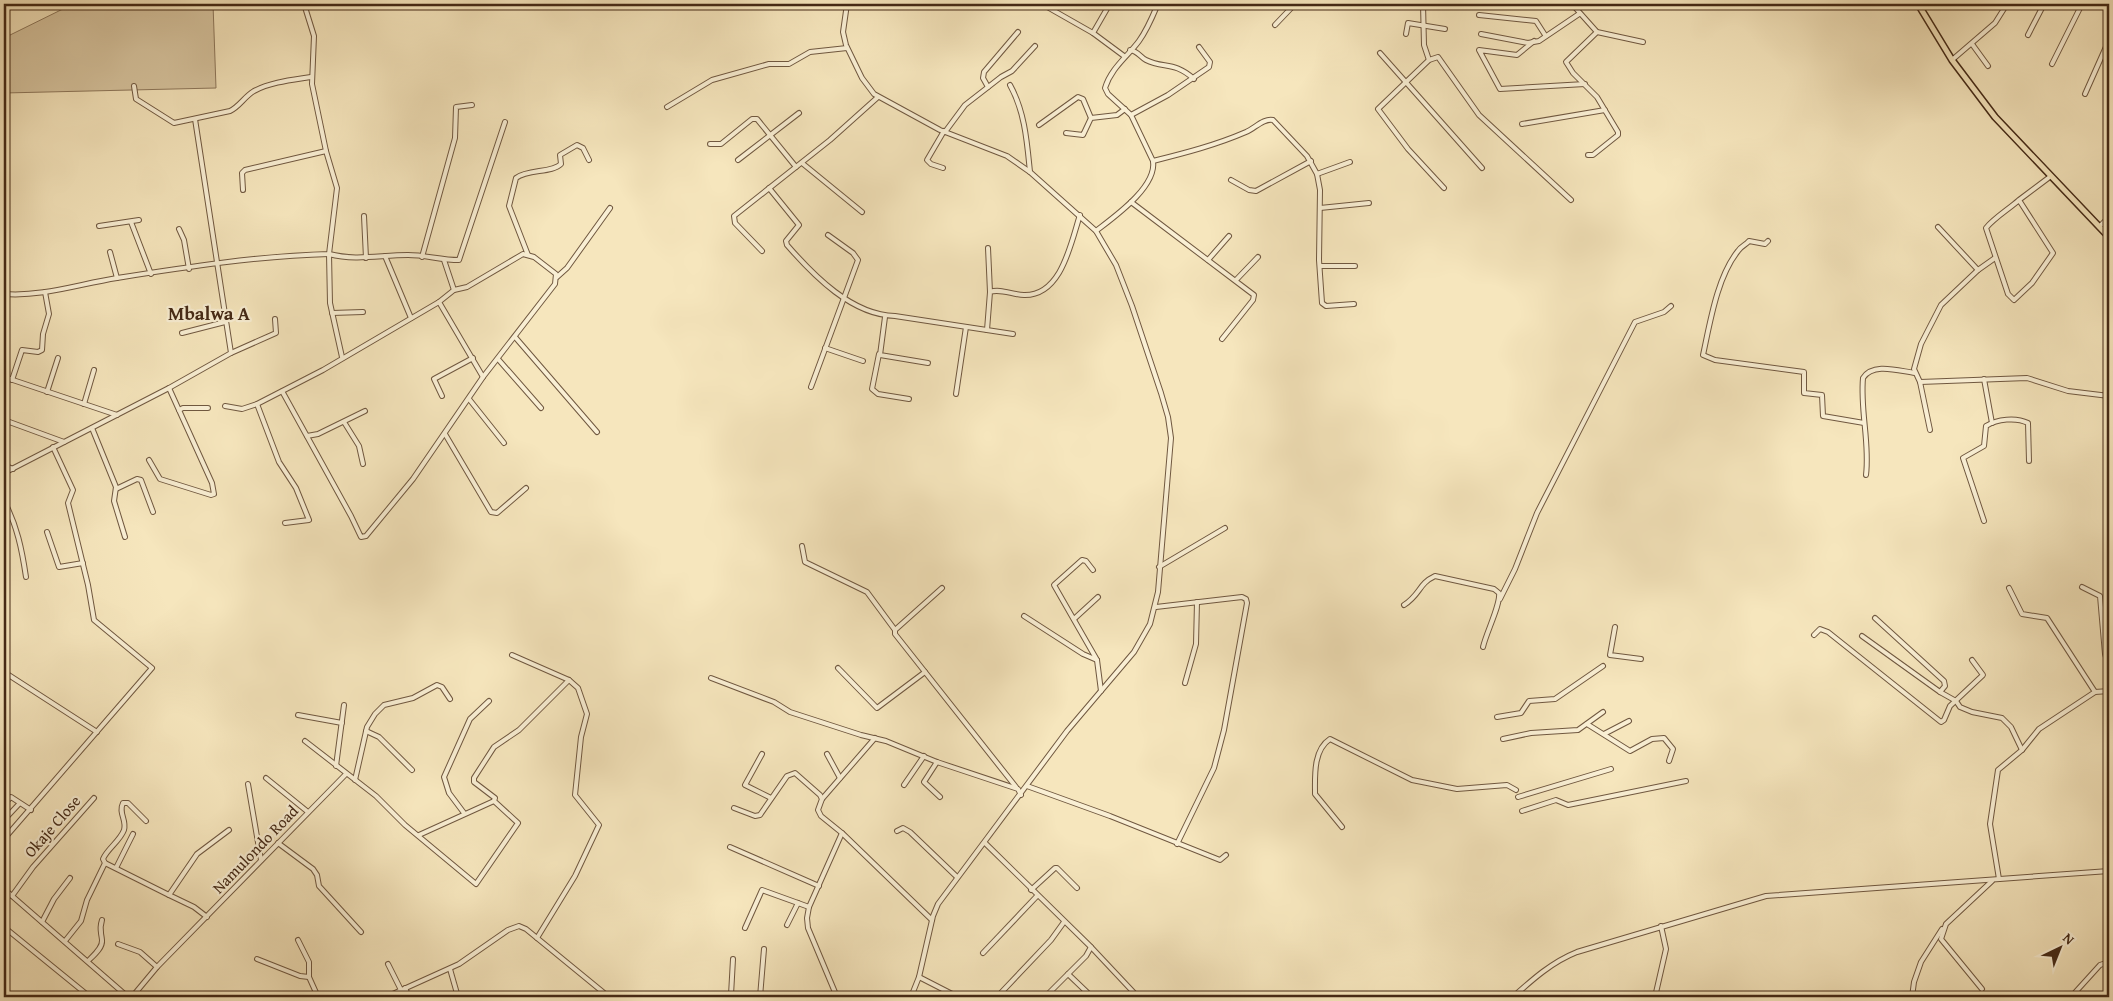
<svg xmlns="http://www.w3.org/2000/svg" width="2113" height="1001" viewBox="0 0 2113 1001" font-family="'Gentium Book Plus',serif">
<style>
.green{fill:#d8c6a1;stroke:#8e785c}
.lines{fill:none;stroke-linecap:round;stroke-linejoin:round}
.minor-casing{stroke:#705840;stroke-width:6}
.major-casing{stroke:#442916;stroke-width:8}
.minor{stroke:#f9efd4;stroke-width:4}
.major{stroke:#f6e6bd;stroke-width:5}
.labels{text-anchor:middle;stroke-width:4.5;stroke-linejoin:round;paint-order:stroke}
.street-label{font-size:16px;fill:#442916;stroke:#f9efd4}
.quarter-label{font-size:19px;font-weight:bold;fill:#442916;stroke:#f9efd4}
</style>
<rect width="100%" height="100%" fill="#f6e6bd"/>
<filter id="stains"><feTurbulence type="fractalNoise" baseFrequency=".004" numOctaves="4"/><feColorMatrix values="0 0 0 0 .2 0 0 0 0 .09 0 0 0 0 .02 0 0 0 .5 -.17"/></filter>
<radialGradient id="worn" r=".72"><stop offset=".6" stop-color="#630" stop-opacity="0"/><stop offset="1" stop-color="#630" stop-opacity=".3"/></radialGradient>
<path class="green" d="M73 4H213L216 88 4 93V38Z"/>
<g class="lines">
<defs>
<g id="minor">
<path d="M836 4 846 7"/>
<path d="M847 4 843 32 846 45 862 78 874 94 940 130 1007 156 1030 172 1096 231 1116 265 1132 306 1161 393 1168 417 1171 438 1158 592 1150 624 1134 652 1067 731 938 904 933 916 919 977 911 997"/>
<path d="M1042 4 1093 33 1124 56"/>
<path d="M1335 4 1338 7 1343 4"/>
<path d="M1423 4 1424 45 1429 60"/>
<path d="M1572 4 1597 32 1643 42"/>
<path d="M1479 15 1536 21 1545 35"/>
<path d="M1275 25 1295 4"/>
<path d="M1093 33 1108 7V4"/>
<path d="M1406 34 1408 23 1445 29"/>
<path d="M1481 34 1528 43 1539 41 1579 14"/>
<path d="M2028 35 2044 4"/>
<path d="M1534 41 1517 55 1479 50 1500 89 1585 84"/>
<path d="M1972 44 1988 66"/>
<path d="M1130 50C1138 51 1140 57 1146 60 1164 69 1174 61 1194 79"/>
<path d="M1380 53 1482 168"/>
<path d="M1952 60 1995 23 2007 4"/>
<path d="M2052 64 2082 4"/>
<path d="M1010 85C1025 112 1027 142 1030 172"/>
<path d="M134 86 136 99 174 123 230 111C240 106 244 97 254 91 271 82 292 80 311 77"/>
<path d="M988 87 983 78 984 72 1018 32"/>
<path d="M2085 94 2109 40"/>
<path d="M667 107 712 80 769 64H789L810 52 847 48"/>
<path d="M1131 115 1168 95 1209 67 1210 62 1199 47"/>
<path d="M1522 124 1605 110"/>
<path d="M1039 125 1078 97 1083 99 1091 118"/>
<path d="M945 132 965 105 1001 77 1012 71 1035 46"/>
<path d="M1066 133 1083 135 1091 118 1117 115 1125 109"/>
<path d="M710 144H721L752 119H757L796 167"/>
<path d="M1588 155H1593L1618 135V132L1597 97 1573 73 1566 62 1597 32"/>
<path d="M738 160 799 113"/>
<path d="M1153 161C1185 153 1216 145 1246 132 1255 128 1264 118 1273 120L1307 156 1317 174 1320 190 1319 260 1322 303 1326 306 1354 304"/>
<path d="M802 163 862 212"/>
<path d="M943 168 931 164 927 160 944 131"/>
<path d="M1317 174 1350 162"/>
<path d="M1231 180 1249 190 1256 191 1311 161"/>
<path d="M769 188 799 225 786 241 787 245C814 276 852 315 895 316L1013 334"/>
<path d="M1444 188 1408 149 1378 109 1429 60 1438 57 1479 115 1571 200"/>
<path d="M243 190 242 173 245 170 326 151"/>
<path d="M2019 200 2053 253 2032 283 2014 300 2008 294 1986 228C1994 218 2009 209 2019 200L2051 176"/>
<path d="M1131 202 1254 295 1253 300 1222 339"/>
<path d="M1320 208 1369 203"/>
<path d="M364 216 366 258"/>
<path d="M131 222 151 274"/>
<path d="M99 226 139 220"/>
<path d="M2100 226 2109 217"/>
<path d="M1938 227 1978 270"/>
<path d="M179 229 184 240 189 269"/>
<path d="M1096 231C1114 217 1157 187 1153 161L1131 115 1108 94 1105 88C1111 68 1128 56 1139 41 1147 30 1152 18 1157 6"/>
<path d="M1768 241 1765 244 1749 241C1746 245 1741 246 1738 251 1717 277 1710 323 1703 355L1715 360 1804 372V393L1822 395 1823 416 1864 423"/>
<path d="M988 248 990 292"/>
<path d="M762 251 735 223 734 216 830 140 878 97"/>
<path d="M110 252 117 278"/>
<path d="M528 255 509 206 516 178C528 169 552 173 561 164L560 155 577 145 583 148 589 160"/>
<path d="M385 256 411 318"/>
<path d="M422 257 455 138 456 107 472 105"/>
<path d="M444 260 454 290"/>
<path d="M1208 260 1229 236"/>
<path d="M1320 266H1355"/>
<path d="M557 277 567 268 610 208"/>
<path d="M1236 280 1258 257"/>
<path d="M4 294C42 297 79 284 117 278 186 267 258 256 329 254L337 188 326 151 312 84 314 36 304 4"/>
<path d="M439 302 483 377"/>
<path d="M332 313 363 312"/>
<path d="M885 317 880 355 928 363"/>
<path d="M987 330 990 292C1000 288 1013 295 1024 295 1062 296 1071 242 1080 215"/>
<path d="M182 333 225 322"/>
<path d="M515 337 597 432"/>
<path d="M825 348 863 361"/>
<path d="M231 353 276 333 275 319"/>
<path d="M879 354 872 389 878 394 909 399"/>
<path d="M342 357 330 303 329 254C356 261 380 255 408 255 425 255 441 260 459 260L505 122"/>
<path d="M498 359 541 408"/>
<path d="M4 377 117 415"/>
<path d="M1984 379 1992 423"/>
<path d="M12 380 22 350 38 352 42 350 43 334 49 314 45 292"/>
<path d="M1920 382 2027 378 2068 391 2109 396"/>
<path d="M811 387 858 260 853 253 828 235"/>
<path d="M47 392 58 358"/>
<path d="M956 394 966 327"/>
<path d="M442 396 434 379 473 358"/>
<path d="M469 399 504 443"/>
<path d="M84 404 94 370"/>
<path d="M257 404 279 462 296 488 309 520 285 523"/>
<path d="M225 406 242 409 257 404 323 370 439 302 454 290 467 287 523 254 534 257 556 274 555 284 483 377 413 479 366 536 361 537 351 516 282 391"/>
<path d="M179 410 183 408H208"/>
<path d="M4 420 64 442"/>
<path d="M344 422 359 446 363 464"/>
<path d="M92 428 116 487 114 501 125 537"/>
<path d="M1930 430 1920 382 1914 369 1921 344 1941 305 1978 270 1995 258"/>
<path d="M445 434 491 512 497 513 526 488"/>
<path d="M307 436 318 434 365 411"/>
<path d="M149 460 160 479 211 495 214 494 212 483 169 388"/>
<path d="M4 465 13 469"/>
<path d="M4 473 169 388 231 353 195 119"/>
<path d="M1866 475C1870 443 1860 411 1863 378 1873 362 1899 371 1915 373"/>
<path d="M116 489 137 479 141 480 153 512"/>
<path d="M4 501C17 525 22 550 26 577"/>
<path d="M1984 521 1963 458 1984 446 1986 426C1997 419 2016 417 2028 423L2029 461"/>
<path d="M47 532 59 567 83 563"/>
<path d="M802 546 805 562 867 592 895 630"/>
<path d="M1159 567 1225 528"/>
<path d="M1093 570 1086 561 1082 560 1054 585 1097 660 1101 691"/>
<path d="M2082 587 2100 596 2105 654 2109 668"/>
<path d="M942 588 895 630V634L1016 787"/>
<path d="M2009 588 2022 614 2047 618 2095 692"/>
<path d="M1500 599 1515 569 1537 513 1635 322 1664 312 1671 306"/>
<path d="M1404 605C1421 594 1418 584 1435 576L1494 589 1499 593C1501 604 1486 633 1483 647"/>
<path d="M1156 607 1242 597 1246 599 1247 603 1224 730 1214 768 1177 844"/>
<path d="M1024 616 1083 654 1097 660"/>
<path d="M1875 618 1944 681 1945 686 1940 692"/>
<path d="M1074 619 1098 597"/>
<path d="M1615 627 1610 655 1641 659"/>
<path d="M1814 635 1820 629 1828 632 1941 722 1944 720 1950 706 1983 675 1972 660"/>
<path d="M1862 636 1940 692 1956 701 1960 707 1972 712 2002 718 2011 727 2022 750"/>
<path d="M512 655 569 680 578 688 587 714 581 737 575 795 599 825 575 876 537 938"/>
<path d="M838 668 877 708 925 672"/>
<path d="M4 672 97 732"/>
<path d="M711 678 774 702 790 712 861 735 886 741 937 762 1018 789 1021 795"/>
<path d="M1185 683 1196 644 1197 602"/>
<path d="M298 715 342 723"/>
<path d="M1497 717 1521 713 1529 701 1555 699 1603 666"/>
<path d="M1587 724 1630 751 1652 739 1664 738 1673 749 1669 761"/>
<path d="M366 731 379 737 412 770"/>
<path d="M1604 734 1629 721"/>
<path d="M1503 739 1531 733 1578 730 1603 712"/>
<path d="M305 741 376 796 405 825 476 884 518 823 494 801 495 798 474 782V778L494 747 519 730 569 680"/>
<path d="M762 754 745 785 771 798"/>
<path d="M827 754 840 778"/>
<path d="M937 762 924 782 940 797"/>
<path d="M336 766 344 705"/>
<path d="M266 778 308 812"/>
<path d="M355 780 367 727 375 714 384 705 413 698 437 685 442 687 450 699"/>
<path d="M248 784 261 860"/>
<path d="M904 785 924 756"/>
<path d="M1027 786 1110 816 1220 860 1226 855"/>
<path d="M1518 797 1611 769"/>
<path d="M822 799 875 738"/>
<path d="M4 804 11 797 31 810"/>
<path d="M2107 805H2109"/>
<path d="M734 808 755 816 760 815 787 776 795 773 820 795 822 799 818 810 821 816 842 833 932 920"/>
<path d="M1522 811 1556 800 1568 805 1686 781"/>
<path d="M464 813 449 793 444 777 470 719 489 701"/>
<path d="M4 820 19 804"/>
<path d="M146 821 128 803H123C118 813 127 820 124 830 120 841 107 849 103 859L105 863 169 895"/>
<path d="M1342 827 1315 794C1315 777 1313 750 1330 739L1412 780 1457 789 1507 785 1516 790"/>
<path d="M897 831 903 828 910 832 957 877"/>
<path d="M419 835 494 801"/>
<path d="M4 839 152 668 94 620 88 585 68 503 73 490 53 447"/>
<path d="M278 843 313 869 317 875 319 886 361 932"/>
<path d="M985 843 1091 947 1138 997"/>
<path d="M730 847 819 886"/>
<path d="M116 868 133 834"/>
<path d="M1999 879 1990 824 1998 770 2022 750 2039 729 2095 692 2109 691"/>
<path d="M4 889 128 997"/>
<path d="M1031 890 1055 868H1057L1077 888"/>
<path d="M12 896 33 867 94 798"/>
<path d="M207 917 194 907 169 895 197 854 229 830"/>
<path d="M42 922 54 899 70 878"/>
<path d="M787 925 798 903"/>
<path d="M4 927 90 997"/>
<path d="M745 928 762 890 809 907"/>
<path d="M298 940 309 962V977L318 997"/>
<path d="M65 941 81 921 87 900 105 863"/>
<path d="M118 944 140 952 157 967"/>
<path d="M983 953 1037 896"/>
<path d="M257 959 300 976 309 977"/>
<path d="M733 959 731 995 735 997"/>
<path d="M88 961C93 956 103 948 102 940 101 931 99 929 102 920"/>
<path d="M388 964 401 990"/>
<path d="M450 969 458 997"/>
<path d="M1068 974 1092 997"/>
<path d="M919 977 958 997"/>
<path d="M405 988 409 997"/>
<path d="M1982 989 1941 939 1946 924 1992 881"/>
<path d="M132 997 157 967 346 774"/>
<path d="M386 997 459 964 508 930 519 926 526 929 609 997"/>
<path d="M760 997 764 949"/>
<path d="M837 997 808 928 807 918 809 907 842 833"/>
<path d="M997 997 1051 940 1064 922"/>
<path d="M1049 997V993L1086 956 1091 947"/>
<path d="M1513 997C1533 979 1552 962 1577 952L1766 896 2109 871"/>
<path d="M1655 997 1666 949 1661 926"/>
<path d="M1912 997 1914 982 1921 962 1942 929"/>
<path d="M2071 997 2100 965 2109 962"/>
</g>
<path id="major" d="M1918 4 1952 60 1995 117 2109 237"/>
</defs>
<use href="#minor" class="minor-casing"/>
<use href="#major" class="major-casing"/>
<use href="#minor" class="minor"/>
<use href="#major" class="major"/>
</g>
<g class="labels">
<g class="street-label">
<text transform="translate(52 826) rotate(-49)" y="6">Okaje Close</text>
<text transform="translate(255 849) rotate(-46)" y="6">Namulondo Road</text>
</g>
<g class="quarter-label">
<text x="209" y="320">Mbalwa A</text>
</g>
</g>
<rect width="2113" height="1001" fill="none" stroke="#f6e6bd" stroke-width="20"/>
<rect x="5" y="5" width="2103" height="991" fill="none" stroke="#442916" stroke-width="2.5"/>
<rect x="10" y="10" width="2093" height="981" fill="none" stroke="#442916"/>
<g transform="translate(2060 948) rotate(43)" stroke="#f9efd4" stroke-width="4" paint-order="stroke">
<path d="M0-4L9 19L0 12L-9 19Z" fill="#442916"/>
<text y="-8" font-size="14" font-weight="bold" text-anchor="middle" fill="#442916">N</text>
</g>
<rect width="100%" height="100%" filter="url(#stains)"/>
<rect width="100%" height="100%" fill="url(#worn)"/>
</svg>
